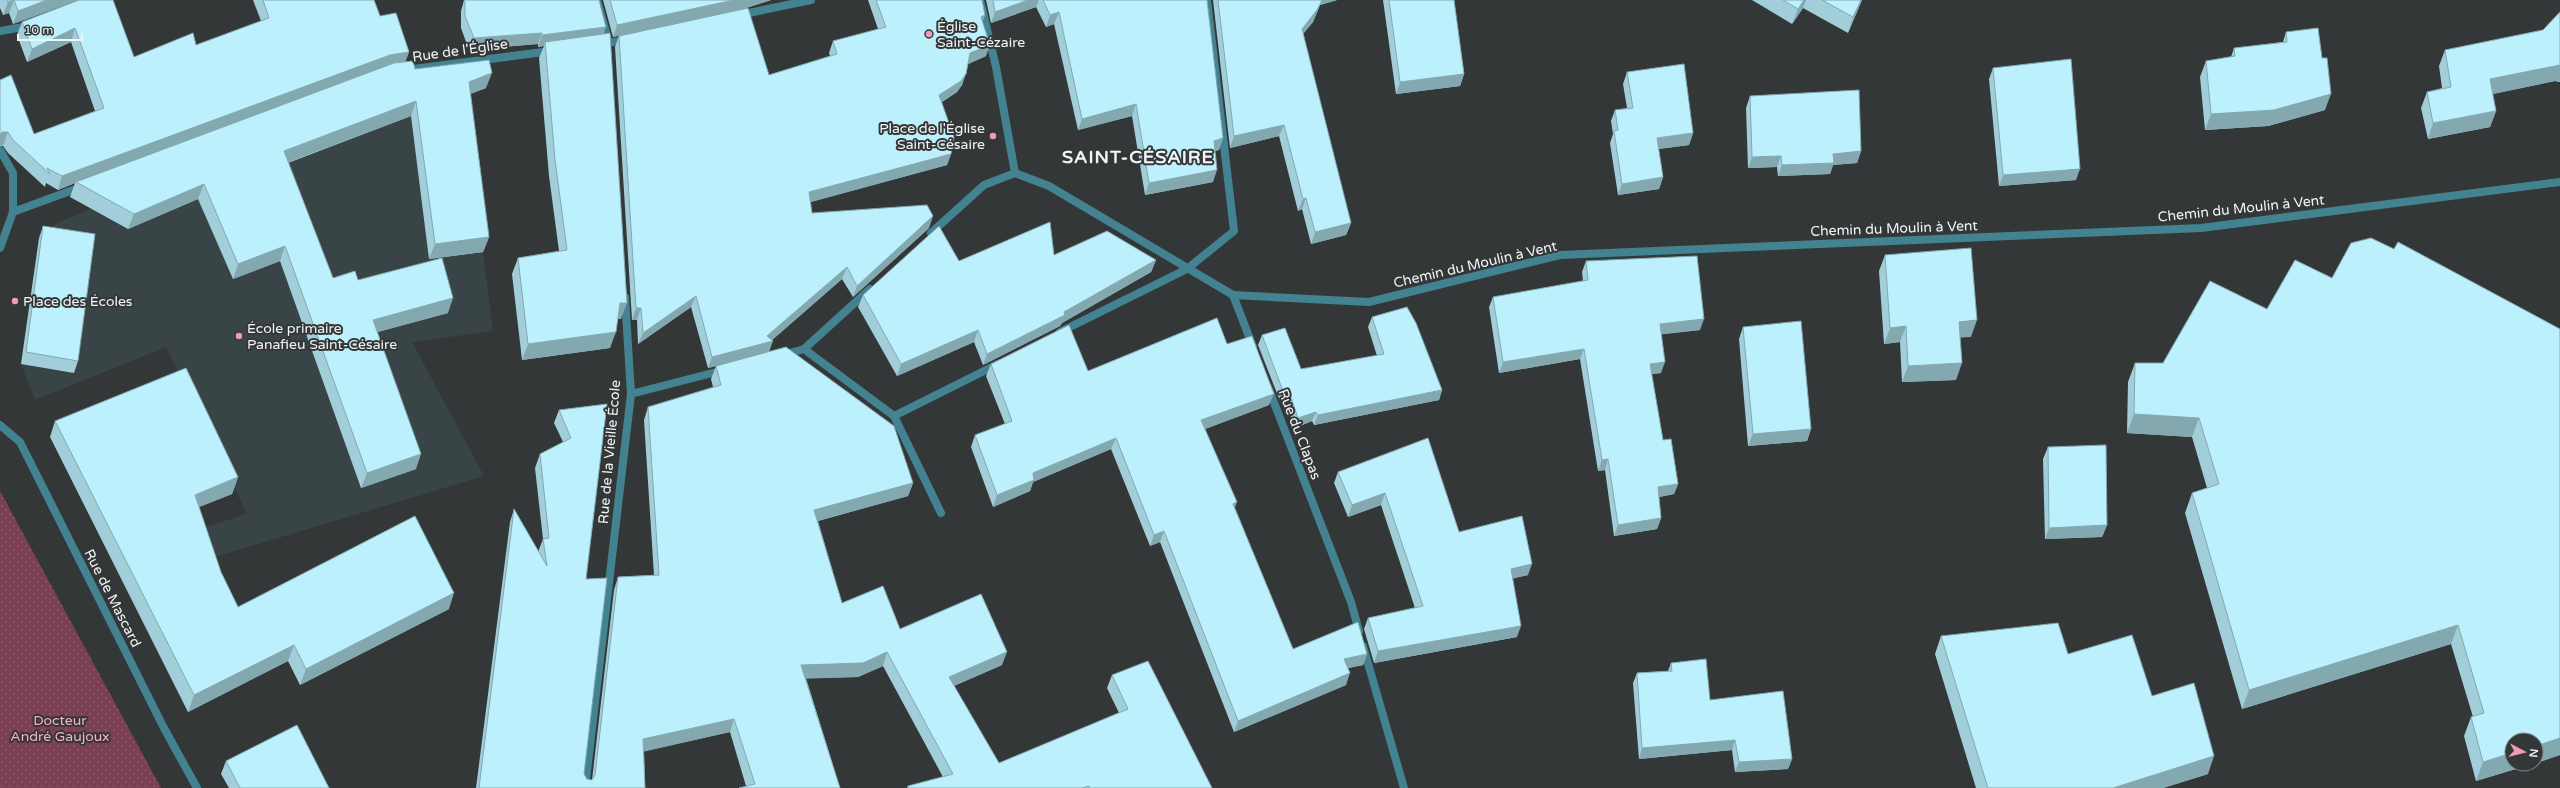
<svg xmlns="http://www.w3.org/2000/svg" width="2560" height="788" viewBox="0 0 2560 788" font-family="'Varela Round',sans-serif">
<style>
.built{fill:#394447}
.green{fill:url(#green-dots)}
.lines{fill:none;stroke-linecap:round;stroke-linejoin:round}
.minor{stroke:#438391;stroke-width:8}
.wall{fill:#a1ced9}
.shaded-wall{fill:#83a8b0}
.building{fill:#bbf0fc;stroke:#83a8b0}
.poi-dot{fill:#ef9ab8;stroke:#343738;stroke-width:1.5}
.labels{text-anchor:middle;stroke-width:4;stroke-linejoin:round;paint-order:stroke}
.poi-label{font-size:14px;fill:#f2f5f5;stroke:#343738;text-anchor:start}
.street-label{font-size:14px;fill:#f2f5f5;stroke:#343738}
.park-label{font-size:14px;fill:#fdadc8;stroke:#343738}
.district-label{font-size:18px;font-weight:bold;letter-spacing:1px;fill:#f2f5f5;stroke:#343738}
</style>
<defs>
<pattern id="green-dots" width="8" height="8" patternUnits="userSpaceOnUse"><rect width="8" height="8" fill="#7a3f55"/><path d="M2 2h.1M6 6h.1" fill="none" stroke="#8d5b6e" stroke-width="1.8" stroke-linecap="round"/></pattern>
</defs>
<rect width="100%" height="100%" fill="#343738"/>
<path class="built" d="M461 78 493 331 412 342 484 476 125 584 114 556 247 514 166 347 35 400 21 364 39 238 55 224 193 165Z"/>
<path class="green" d="M0 491 161 788H0Z"/>
<g class="lines">
<g class="minor">
<path d="M597 0 609 43"/>
<path d="M739 15 811 0"/>
<path d="M0 31 28 26"/>
<path d="M600 44 626 40"/>
<path d="M406 70 551 51"/>
<path d="M0 150 13 173V212L0 248"/>
<path d="M1015 173 1049 186 1233 295 1253 347"/>
<path d="M13 212 81 187"/>
<path d="M931 233 984 185 1015 173 996 67 980 0"/>
<path d="M1233 295 1369 302 1560 255 2201 228 2560 182"/>
<path d="M1060 332 1187 269 1234 231 1207 0"/>
<path d="M804 349 894 416 941 513"/>
<path d="M783 355 804 349 870 289"/>
<path d="M1268 387 1351 602 1359 631"/>
<path d="M631 394 724 370"/>
<path d="M894 416 998 364"/>
<path d="M0 425 20 442 165 730 197 788"/>
<path d="M1363 646 1404 788"/>
<path d="M585 788 631 394 625 297"/>
</g>
</g>
<g class="wall">
<path d="M0 0H78L13 24 9 13 3 15 0 8Z"/>
<path d="M79 0 134 57 196 45 261 21 253 0H374L380 16 409 52 405 62 415 69 486 88 470 94 489 237 483 252 429 259 411 116 288 163 333 278 358 280 448 313 377 332 416 469 361 488 280 261 233 279 198 199 128 229 70 197 75 183 58 190 46 183 45 187 8 153 3 146H0V80L34 134 95 111 71 42 27 62 17 35 22 22Z"/>
<path d="M464 0H599L604 34 621 319H618L610 348 522 360 512 274 518 258 559 251 549 176 539 58 544 46 538 47V44L469 50 461 28V11Z"/>
<path d="M603 0H771L743 9 613 37Z"/>
<path d="M868 0H982L983 22 986 56 968 64 962 85 957 92 942 102 951 154 947 165 810 202 812 213 929 228 853 297 842 279 772 340 769 352 913 483 908 496 818 521 842 603 900 629 1002 665 954 686 999 763 1119 713 1107 688 1112 675 1212 788H907L908 786 943 777 883 666 858 677 806 678 840 788 746 786 730 732 644 751 645 788H476L510 522 514 509 538 552 543 539 535 468 540 454 563 442 554 423 559 410 607 404 586 579 584 774 587 779 592 780 614 590 618 577 654 575 644 420 648 407 713 387 711 379 716 366 708 368 691 307 638 344 637 320H632L615 47 619 36 769 75 830 56 829 53 833 41 878 29Z"/>
<path d="M986 0H1207L1223 138 1219 150 1215 151 1213 182 1145 195 1132 116 1078 130 1054 24 1046 27 1036 7 991 23Z"/>
<path d="M1213 0H1337L1320 5 1313 22 1303 34 1351 223 1346 235 1311 244 1302 209 1298 211 1279 136 1230 148Z"/>
<path d="M1383 0H1454L1464 74 1460 86 1396 94Z"/>
<path d="M1752 0H1862L1848 33 1803 8 1792 24Z"/>
<path d="M2560 12V82L2555 81 2492 94 2496 111 2490 127 2428 139 2421 108 2427 92 2442 88 2439 66 2445 50 2543 30Z"/>
<path d="M2286 32 2325 110 2268 126 2205 130 2200 77 2206 61 2231 57 2234 48 2283 42Z"/>
<path d="M1993 68 2076 180 1999 186 1989 79Z"/>
<path d="M1627 72 1693 133 1689 145 1658 149 1663 177 1659 189 1618 195 1610 143 1613 134 1611 121 1615 110 1627 108 1623 84Z"/>
<path d="M1750 96 1861 151 1857 163 1833 165 1830 174 1778 176 1777 167 1748 168 1746 108Z"/>
<path d="M43 226 78 361 74 373 21 364 39 238Z"/>
<path d="M1054 255 1156 260 1151 272 1062 323 1060 326 983 365 974 342 897 376 858 307 863 295 959 261Z"/>
<path d="M1885 255 1971 337H1960L1956 380 1902 382 1900 342 1884 344 1879 271Z"/>
<path d="M1586 261 1700 330 1662 334 1661 373 1651 374 1663 440 1678 484 1674 494 1659 497 1661 518 1657 529 1614 536 1605 470 1598 471 1580 359 1499 373 1489 307 1493 297 1583 281 1582 272Z"/>
<path d="M2332 278 2560 755 2536 763V740L2512 764H2532L2476 781 2464 736 2471 717H2473L2451 644 2242 709 2185 513 2192 493 2207 488 2192 437 2127 433 2128 382 2135 363H2163L2267 309Z"/>
<path d="M1372 317 1442 390 1439 400 1314 425 1312 421 1295 428 1284 399 1280 401 1258 345 1262 335 1301 369 1377 356 1368 327Z"/>
<path d="M1743 327 1811 429 1807 441 1748 446 1739 339Z"/>
<path d="M1227 344 1269 405 1205 429 1235 508 1293 649 1367 654 1363 665 1348 668 1346 685 1234 732 1160 542 1150 546 1111 449 1033 482 1030 491 993 507 971 447 975 435 1005 424 986 376 991 364 1088 371Z"/>
<path d="M55 421 238 477 232 494 199 507 221 572 238 607 449 609 300 685 288 661 188 712 50 437Z"/>
<path d="M1428 438 1459 532 1528 575 1513 578 1517 637 1374 663 1364 629 1368 618 1415 608 1381 505 1348 517 1334 483 1338 472Z"/>
<path d="M2048 447 2107 525 2102 537 2045 539 2043 459Z"/>
<path d="M1941 636 2068 654 2152 696 2208 774 2163 788H1976L1935 654Z"/>
<path d="M1671 663 1710 700 1792 759 1788 769 1735 772 1732 750 1639 759 1633 683 1637 673 1668 671Z"/>
<path d="M226 761 329 788H229L221 774Z"/>
</g>
<g class="shaded-wall">
<path d="M14 0 9 13 3 15 8 2Z"/>
<path d="M47 0H78L13 24 18 11Z"/>
<path d="M734 0H771L743 9 613 37 617 25Z"/>
<path d="M1028 0H1039L1036 7 991 23 995 12Z"/>
<path d="M1322 0H1337L1320 5 1313 22 1297 41 1302 29Z"/>
<path d="M1804 0H1806L1803 8 1792 24 1798 9Z"/>
<path d="M1861 0H1862L1848 33 1853 17Z"/>
<path d="M1059 12 1054 24 1046 27 1050 15Z"/>
<path d="M985 15 981 27V17Z"/>
<path d="M606 27 602 38 545 42 544 46 538 47 542 35Z"/>
<path d="M75 28 71 42 27 62 32 49Z"/>
<path d="M542 33 538 44 469 50 474 38Z"/>
<path d="M990 45 986 56 966 65 970 53Z"/>
<path d="M409 52 404 65 76 182 75 183 58 190 62 176 390 55Z"/>
<path d="M2560 65V82L2555 81 2484 96 2490 79Z"/>
<path d="M492 73 486 88 463 97 469 82Z"/>
<path d="M966 74 962 85 957 92 935 106 939 95Z"/>
<path d="M1464 74 1460 86 1396 94 1400 82Z"/>
<path d="M2331 94 2325 110 2268 126 2205 130 2211 114Z"/>
<path d="M416 101 411 116 278 166 284 151Z"/>
<path d="M1136 104 1132 116 1078 130 1082 119Z"/>
<path d="M2496 111 2490 127 2428 139 2433 123Z"/>
<path d="M1284 125 1279 136 1230 148 1234 136Z"/>
<path d="M2 132H8L3 146 0 145V135Z"/>
<path d="M1693 133 1689 145 1652 150 1657 138Z"/>
<path d="M1223 138 1219 150 1209 152 1214 141Z"/>
<path d="M1861 151 1857 163 1833 165 1830 174 1778 176 1782 165 1833 154Z"/>
<path d="M951 154 947 165 804 204 809 192Z"/>
<path d="M1781 156 1777 167 1748 168 1752 157Z"/>
<path d="M2080 169 2076 180 1999 186 2003 175Z"/>
<path d="M1217 170 1213 182 1145 195 1149 183Z"/>
<path d="M1663 177 1659 189 1618 195 1622 184Z"/>
<path d="M204 184 198 199 128 229 134 214Z"/>
<path d="M1306 198 1302 209 1298 211 1303 199Z"/>
<path d="M933 216 929 228 853 297 857 286Z"/>
<path d="M1351 223 1346 235 1311 244 1315 232Z"/>
<path d="M489 237 483 252 429 259 435 244Z"/>
<path d="M285 246 280 261 233 279 238 264Z"/>
<path d="M1156 260 1151 272 1062 323 1060 326 983 365 987 354 1064 312Z"/>
<path d="M847 267 842 279 771 341H773L769 352 708 368 712 357 767 336Z"/>
<path d="M696 296 691 307 638 344 643 333Z"/>
<path d="M453 298 448 313 367 335 373 320Z"/>
<path d="M620 303H627L621 319H614Z"/>
<path d="M636 308H641L637 320H632Z"/>
<path d="M1704 319 1700 330 1656 335 1660 324Z"/>
<path d="M1977 320 1971 337 1953 338 1959 322Z"/>
<path d="M1906 326 1900 342 1884 344 1890 328Z"/>
<path d="M978 330 974 342 897 376 901 364Z"/>
<path d="M616 332 610 348 522 360 528 344Z"/>
<path d="M1584 349 1580 359 1499 373 1503 362Z"/>
<path d="M1665 362 1661 373 1646 375 1650 364Z"/>
<path d="M1962 363 1956 380 1902 382 1908 366Z"/>
<path d="M1288 389 1284 399 1280 401 1283 391Z"/>
<path d="M1442 390 1439 400 1314 425 1318 415Z"/>
<path d="M1274 394 1269 405 1197 432 1201 420Z"/>
<path d="M1316 412 1312 421 1295 428 1298 418Z"/>
<path d="M2134 414 2199 418 2192 437 2127 433Z"/>
<path d="M1811 429 1807 441 1748 446 1753 434Z"/>
<path d="M1116 438 1111 449 1033 482 1030 491 993 507 997 495 1033 473Z"/>
<path d="M421 454 416 469 361 488 367 473Z"/>
<path d="M1608 459 1605 470 1598 471 1602 460Z"/>
<path d="M238 477 232 494 189 511 195 495Z"/>
<path d="M913 483 908 496 810 523 814 510Z"/>
<path d="M1678 484 1674 494 1654 498 1658 487Z"/>
<path d="M1385 493 1381 505 1348 517 1352 505Z"/>
<path d="M1237 502 1233 513V504Z"/>
<path d="M1661 518 1657 529 1614 536 1618 525Z"/>
<path d="M2107 525 2102 537 2045 539 2049 528Z"/>
<path d="M1164 531 1160 542 1150 546 1154 535Z"/>
<path d="M1532 564 1528 575 1507 580 1511 569Z"/>
<path d="M454 593 449 609 300 685 306 669Z"/>
<path d="M2458 625 2451 644 2242 709 2249 690Z"/>
<path d="M1521 626 1517 637 1374 663 1378 651Z"/>
<path d="M294 645 288 661 188 712 194 695Z"/>
<path d="M887 652 883 666 858 677 797 679 801 665Z"/>
<path d="M1007 652 1002 665 944 690 949 677Z"/>
<path d="M1367 654 1363 665 1340 670 1344 659Z"/>
<path d="M1350 673 1346 685 1234 732 1238 721Z"/>
<path d="M734 719 730 732 638 753 643 739Z"/>
<path d="M2560 738V755L2536 763V746Z"/>
<path d="M1735 740 1732 750 1639 759 1642 748Z"/>
<path d="M2512 753V764H2532L2476 781 2483 762Z"/>
<path d="M2214 756 2208 774 2163 788H2113Z"/>
<path d="M1792 759 1788 769 1735 772 1739 762Z"/>
</g>
<g class="building">
<path d="M7 0H14L8 2Z"/>
<path d="M14 0H47L18 11Z"/>
<path d="M79 0H113L134 57 193 33 196 45 269 18 263 0H374L380 16 396 13 409 52 390 55 62 176 47 168 50 174 13 140 8 132H2L0 135V80L11 75 34 134 104 108 75 28 32 49 22 22Z"/>
<path d="M465 0H599L606 27 542 35V33L474 38 465 16Z"/>
<path d="M610 0H734L617 25Z"/>
<path d="M876 0H982L985 15 981 17 990 45 970 53 966 74 961 81 939 95 954 137 951 154 809 192 812 213 927 205 933 216 857 286 847 267 767 336 773 341 712 357 696 296 643 333 641 308H636L619 36 748 8 769 75 837 54 833 41 886 27Z"/>
<path d="M993 0H1028L995 12Z"/>
<path d="M1043 0H1207L1223 138 1214 141 1217 170 1149 183 1136 104 1082 119 1059 12 1050 15Z"/>
<path d="M1218 0H1322L1317 10 1302 29 1351 223 1315 232 1306 198 1303 199 1284 125 1234 136Z"/>
<path d="M1389 0H1454L1464 74 1400 82Z"/>
<path d="M1783 0H1804L1798 9Z"/>
<path d="M1822 0H1861L1853 17Z"/>
<path d="M2560 12V65L2490 79 2496 111 2433 123 2427 92 2451 87 2445 50 2543 30Z"/>
<path d="M2318 28 2322 58H2327L2331 94 2274 110 2211 114 2206 61 2235 56 2234 48 2287 42 2286 32Z"/>
<path d="M610 33 627 303H620L616 332 528 344 518 258 567 250 555 160 545 42Z"/>
<path d="M2071 59 2080 169 2003 175 1993 68Z"/>
<path d="M489 60 492 73 469 82 489 237 435 244 416 101 284 151 333 278 355 271 358 280 442 258 453 298 373 320 421 454 367 473 285 246 238 264 204 184 134 214 76 182 394 63 413 61 415 69Z"/>
<path d="M1684 64 1693 133 1657 138 1663 177 1622 184 1614 131 1618 130 1615 110 1633 108 1627 72Z"/>
<path d="M1859 90 1861 151 1833 154 1834 163 1782 165 1781 156 1752 157 1750 96Z"/>
<path d="M1050 222 1054 255 1107 231 1156 260 1064 312 1065 315 987 354 978 330 901 364 863 295 939 226 959 261Z"/>
<path d="M43 226 95 234 78 361 26 352Z"/>
<path d="M2371 238 2394 249 2398 242 2560 329V738L2536 746V740H2512V753L2483 762 2471 717 2484 713 2458 625 2249 690 2192 493 2219 484 2199 418 2134 414 2135 363H2163L2210 281 2267 309 2295 260 2332 278 2351 243Z"/>
<path d="M1971 248 1977 320 1959 322 1962 363 1908 366 1906 326 1890 328 1885 255Z"/>
<path d="M1697 256 1704 319 1660 324 1665 362 1650 364 1663 440 1671 439 1678 484 1658 487 1661 518 1618 525 1608 459 1602 460 1584 349 1503 362 1493 297 1588 280 1586 261Z"/>
<path d="M1407 307 1416 323 1442 390 1318 415 1316 412 1298 418 1288 389 1283 391 1262 335 1285 328 1301 369 1384 354 1372 317Z"/>
<path d="M1217 318 1227 344 1252 336 1274 394 1201 420 1237 502 1233 504 1293 649 1358 622 1367 654 1344 659 1350 673 1238 721 1164 531 1154 535 1116 438 1033 473 1034 480 997 495 975 435 1012 421 991 364 1069 325 1088 371Z"/>
<path d="M1801 321 1811 429 1753 434 1743 327Z"/>
<path d="M786 347 894 426 913 483 814 510 842 603 883 586 900 629 981 594 1007 652 949 677 999 763 1128 709 1112 675 1148 661 1212 788H1089V786L1082 788H908V786L953 774 887 652 863 663 801 665 840 788H739L755 784 734 719 643 739 645 788H479L514 509 547 566 543 539 549 538 540 454 571 438 559 410 607 404 586 579 607 578 584 774 587 779 592 780 595 775 618 577 659 575 648 407 721 385 716 366Z"/>
<path d="M186 368 238 477 195 495 221 572 238 607 415 516 454 593 306 669 294 645 194 695 55 421Z"/>
<path d="M1428 438 1459 532 1522 516 1532 564 1511 569 1521 626 1378 651 1368 618 1423 606 1385 493 1352 505 1338 472Z"/>
<path d="M2106 445 2107 525 2049 528 2048 447Z"/>
<path d="M2058 623 2068 654 2132 635 2152 696 2194 683 2214 756 2113 788H1988L1941 636Z"/>
<path d="M1706 659 1710 700 1783 691 1792 759 1739 762 1735 740 1642 748 1637 673 1672 671 1671 663Z"/>
<path d="M297 725 329 788H240L226 761Z"/>
</g>
<g class="poi-dot">
<circle cx="929" cy="34" r="4"/>
<circle cx="993" cy="136" r="4"/>
<circle cx="15" cy="301" r="4"/>
<circle cx="239" cy="336" r="4"/>
</g>
<g class="labels">
<g class="poi-label">
<text x="937" y="31">Église<tspan x="937" dy="16">Saint-Cézaire</tspan></text>
<text x="985" y="133" text-anchor="end">Place de l'Église<tspan x="985" dy="16">Saint-Césaire</tspan></text>
<text x="23" y="306">Place des Écoles</text>
<text x="247" y="333">École primaire<tspan x="247" dy="16">Panafieu Saint-Césaire</tspan></text>
</g>
<g class="street-label">
<text transform="translate(460 50) rotate(-8)" y="5">Rue de l'Église</text>
<text transform="translate(2241 208) rotate(-6)" y="5">Chemin du Moulin à Vent</text>
<text transform="translate(1894 228) rotate(-2)" y="5">Chemin du Moulin à Vent</text>
<text transform="translate(1475 264) rotate(-13)" y="5">Chemin du Moulin à Vent</text>
<text transform="translate(1300 434) rotate(69)" y="5">Rue du Clapas</text>
<text transform="translate(609 452) rotate(-85)" y="5">Rue de la Vieille École</text>
<text transform="translate(113 598) rotate(63)" y="5">Rue de Mascard</text>
</g>
<g class="park-label">
<text x="60" y="725">Docteur<tspan x="60" dy="16">André Gaujoux</tspan></text>
</g>
<g class="district-label">
<text x="1138" y="163">SAINT-CÉSAIRE</text>
</g>
</g>
<g transform="translate(2524 752) rotate(97)"><circle r="19" fill="#343738" stroke="#808384"/>
<path d="M0-3L7 15L0 10L-7 15Z" fill="#ef9ab8"/>
<text y="-6" font-size="11" font-weight="bold" text-anchor="middle" fill="#f2f5f5">N</text>
</g>
<path d="M18 34v6h64v-6" fill="none" stroke="#f2f5f5" stroke-width="2"/>
<text x="24" y="34" font-size="12" fill="#f2f5f5" stroke="#343738" stroke-width="3" paint-order="stroke">10 m</text>
</svg>
